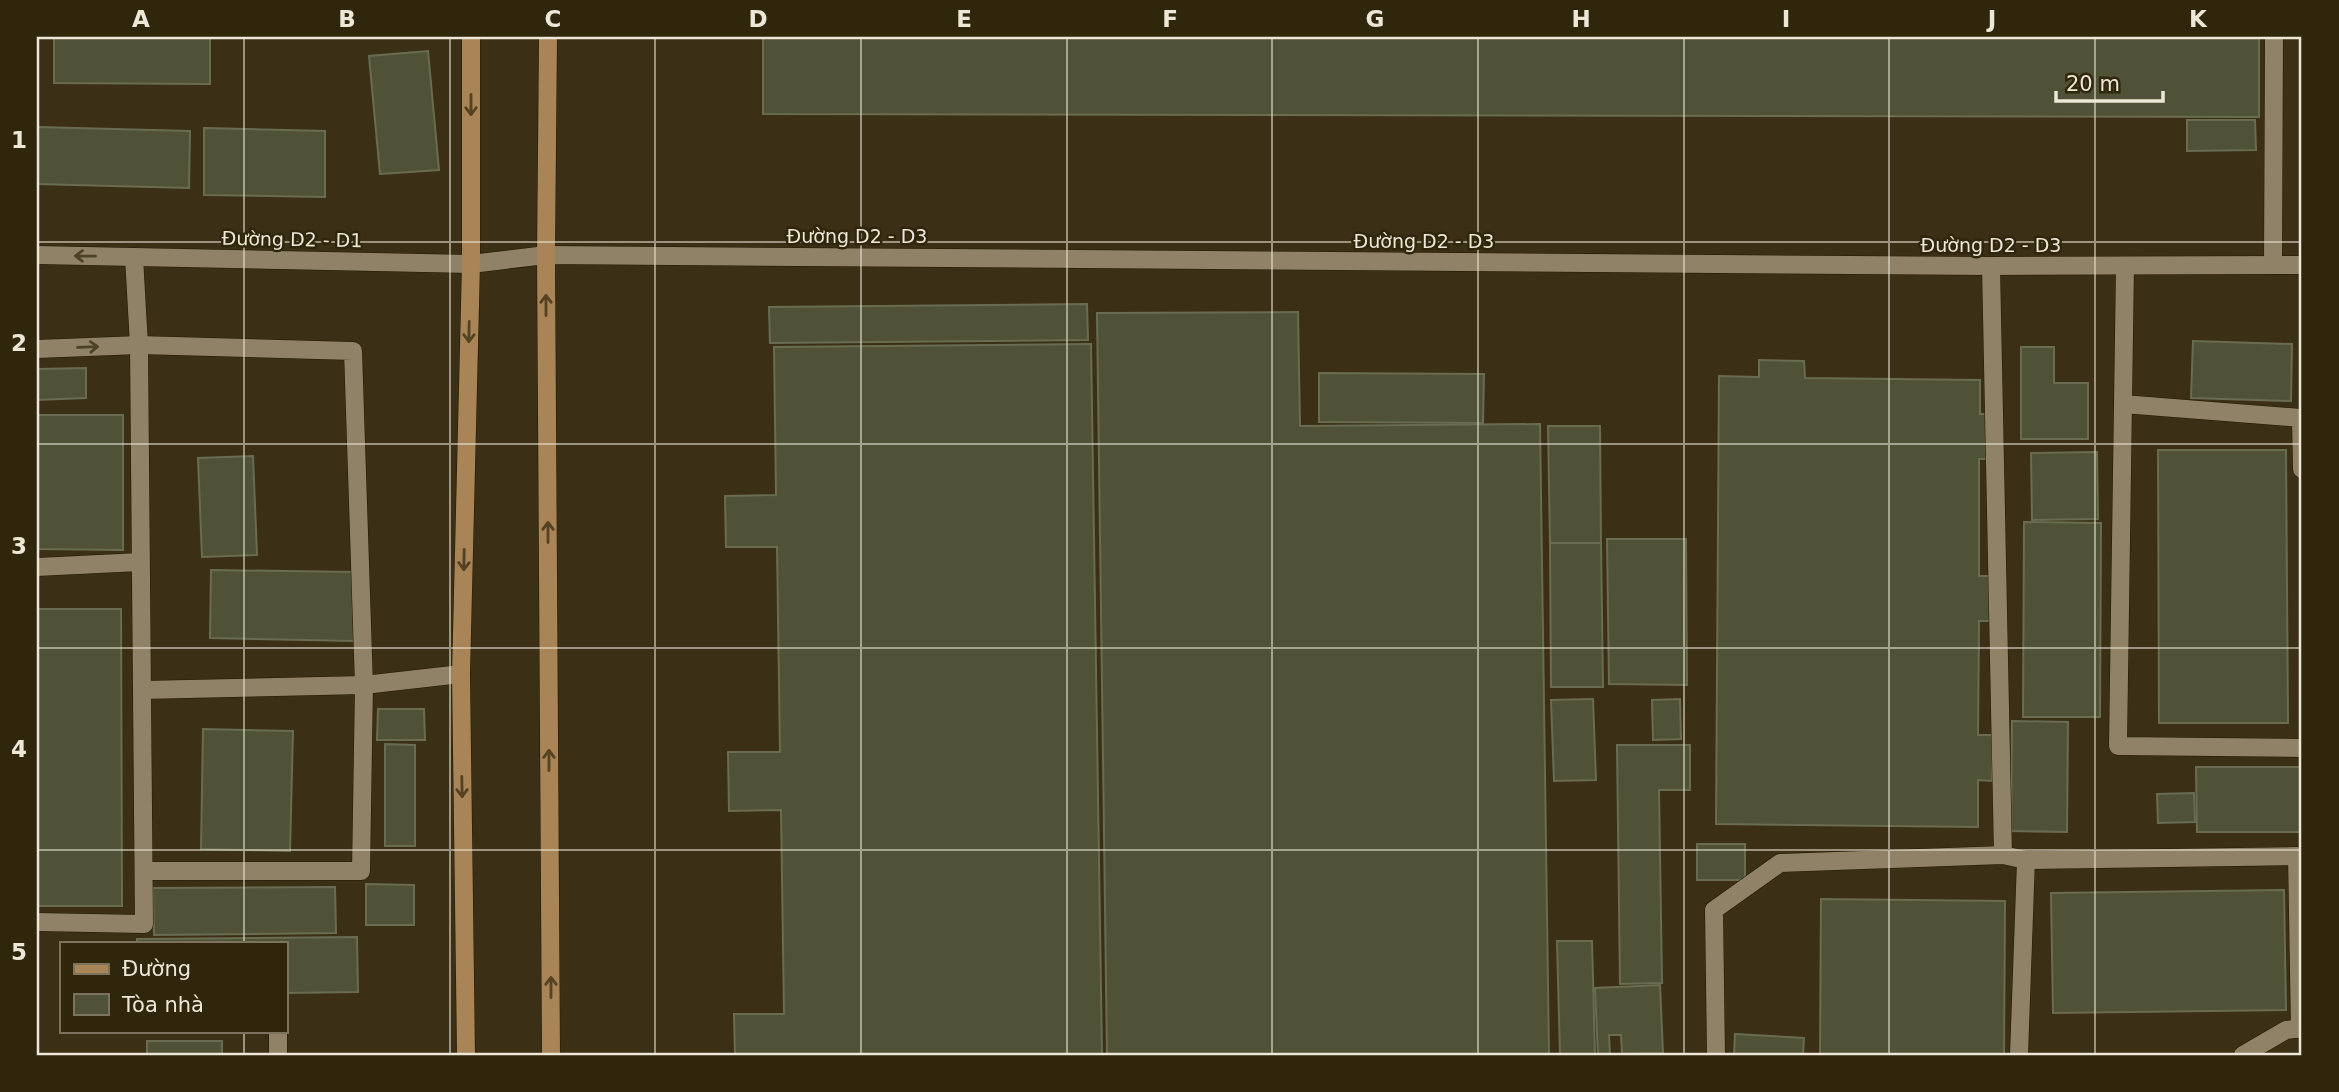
<svg xmlns="http://www.w3.org/2000/svg" width="2339" height="1092" viewBox="0 0 2339 1092" font-family="'DejaVu Sans',sans-serif">
<style>
.building{fill:#4f5236;stroke:#696c50;stroke-width:2}
.lines{fill:none;stroke-linecap:round;stroke-linejoin:round}
.lane-casing{stroke:#221800;stroke-width:19}
.secondary-casing{stroke:#221800;stroke-width:19}
.lane{stroke:#8f8266;stroke-width:18}
.secondary{stroke:#a88456;stroke-width:18}
.oneway{stroke:#544222}
.oneway2{stroke:#4c4227}
.grid{fill:none;stroke:#ede7d8;stroke-width:2;stroke-opacity:0.55}
.labels{text-anchor:middle;stroke-width:5;stroke-linejoin:round;paint-order:stroke}
.street-label{font-size:19px;fill:#ede7d8;stroke:#30260c}
.neatline{fill:none;stroke:#ede7d8;stroke-width:2.5}
.grid-label{font-size:23px;text-anchor:middle;font-weight:bold;fill:#ede7d8}
</style>
<rect width="100%" height="100%" fill="#3b3016"/>
<g class="building">
<path d="M54 37H210V84L54 83Z"/>
<path d="M763 37H2259V117L763 114Z"/>
<path d="M428 51 439 170 380 174 369 56Z"/>
<path d="M2187 120H2255L2256 150 2187 151Z"/>
<path d="M37 127 190 131 189 188 37 184Z"/>
<path d="M204 128 325 131V197L204 195Z"/>
<path d="M1087 304 1088 340 770 343 769 307Z"/>
<path d="M1298 312 1300 426 1540 424 1549 1055H1107L1097 313Z"/>
<path d="M2193 341 2292 344 2291 401 2191 398Z"/>
<path d="M1091 344 1102 1055H735L734 1014H784L781 810 729 811 728 752H780L777 547H726L725 496 776 495 774 347Z"/>
<path d="M2021 347H2054V383H2088V439H2021Z"/>
<path d="M1759 360 1804 361 1805 378 1980 380V414H1989V459H1979V576H1992V621H1979L1978 735H1992V781L1978 780V827L1716 824 1719 376 1759 377Z"/>
<path d="M86 368V398L37 400V369Z"/>
<path d="M1319 373 1484 374 1483 423 1319 422Z"/>
<path d="M37 415H123V550L37 549Z"/>
<path d="M1548 426H1600L1601 543H1550Z"/>
<path d="M2158 450H2286L2288 723H2159Z"/>
<path d="M2097 452 2098 519 2032 520 2031 453Z"/>
<path d="M253 456 257 555 202 557 198 458Z"/>
<path d="M2024 522 2101 523 2100 717H2023Z"/>
<path d="M1607 539H1686L1687 685 1609 684Z"/>
<path d="M1550 543H1601L1603 687H1551Z"/>
<path d="M211 570 354 572V641L210 638Z"/>
<path d="M37 609H121L122 906H37Z"/>
<path d="M1593 699 1596 780 1554 781 1551 700Z"/>
<path d="M1680 699 1681 739 1653 740 1652 700Z"/>
<path d="M378 709H424L425 740H377Z"/>
<path d="M2012 721 2068 722 2067 832 2011 831Z"/>
<path d="M203 729 293 731 290 851 201 849Z"/>
<path d="M385 744 415 745V846H385Z"/>
<path d="M1617 745H1690V790H1659L1662 983 1620 984Z"/>
<path d="M2196 767H2302V832H2197Z"/>
<path d="M2194 793 2195 822 2158 823 2157 794Z"/>
<rect x="1697" y="844" width="48" height="36"/>
<path d="M366 884 414 885V925H366Z"/>
<path d="M335 887 336 933 154 935 153 888Z"/>
<path d="M2284 890 2286 1010 2053 1013 2051 893Z"/>
<path d="M1821 899 2005 901 2004 1055H1820Z"/>
<path d="M357 937 358 992 285 993V943H137V939Z"/>
<path d="M1557 941H1592L1595 1055H1560Z"/>
<path d="M1660 985 1663 1053 1622 1054 1621 1035H1609L1610 1055H1598L1595 988Z"/>
<path d="M1735 1034 1804 1038 1803 1055H1734Z"/>
<rect x="147" y="1041" width="75" height="14"/>
</g>
<g class="lines">
<defs>
<g id="lane">
<path d="M37 255 471 264 546 255 1991 266 2302 265"/>
<path d="M2273 265 2274 37"/>
<path d="M1991 266 2003 855"/>
<path d="M2125 266 2118 746 2302 748"/>
<path d="M37 349 139 345 353 351 364 685 142 690"/>
<path d="M2123 404 2301 418 2302 469"/>
<path d="M37 567 140 562"/>
<path d="M144 871H361L364 685 461 674"/>
<path d="M37 922 144 924 139 345 134 257"/>
<path d="M278 1031V1055"/>
<path d="M1716 1055 1714 910 1780 863 2003 855 2026 860 2297 856 2300 1029"/>
<path d="M2019 1055 2026 860"/>
<path d="M2243 1055 2286 1030 2302 1028"/>
</g>
<g id="secondary">
<path d="M548 37 546 255 551 1055"/>
<path d="M466 1055 461 674 471 264V37"/>
</g>
</defs>
<use href="#lane" class="lane-casing"/>
<use href="#secondary" class="secondary-casing"/>
<use href="#lane" class="lane"/>
<use href="#secondary" class="secondary"/>
</g>
<defs><path id="oneway-shaft" d="M-6 0H5M1.5-3L5.5 0L1.5 3" fill="none" stroke-width="1.6" stroke-linecap="round" stroke-linejoin="round" transform="scale(1.75)"/></defs>
<g class="oneway">
<use href="#oneway-shaft" transform="translate(471 105) rotate(90)"/>
<use href="#oneway-shaft" transform="translate(546 305) rotate(-90)"/>
<use href="#oneway-shaft" transform="translate(469 332) rotate(91)"/>
<use href="#oneway-shaft" transform="translate(548 532) rotate(-90)"/>
<use href="#oneway-shaft" transform="translate(464 560) rotate(91)"/>
<use href="#oneway-shaft" transform="translate(549 760) rotate(-90)"/>
<use href="#oneway-shaft" transform="translate(462 787) rotate(89)"/>
<use href="#oneway-shaft" transform="translate(551 987) rotate(-90)"/>
</g>
<g class="oneway2">
<use href="#oneway-shaft" transform="translate(85 256) rotate(-179)"/>
<use href="#oneway-shaft" transform="translate(88 347) rotate(-2)"/>
</g>
<path class="grid" d="M244 37V943M450 37V1055M655 37V1055M861 37V1055M1067 37V1055M1272 37V1055M1478 37V1055M1684 37V1055M1889 37V1055M2095 37V1055M37 242H2302M37 444H2302M37 648H2302M37 850H2302M244 1031V1055"/>
<g class="labels">
<g class="street-label">
<text x="857" y="243">Đường D2 - D3</text>
<text transform="translate(292 239) rotate(1)" y="7">Đường D2 - D1</text>
<text x="1424" y="248">Đường D2 - D3</text>
<text x="1991" y="252">Đường D2 - D3</text>
</g>
</g>
<rect width="2339" height="1092" fill="none" stroke="#30260c" stroke-width="77"/>
<rect x="60" y="942" width="228" height="91" fill="#30260c" stroke="#7c735e" stroke-width="2"/>
<rect x="74" y="964" width="35" height="10" fill="#a88456" stroke="#7c735e" stroke-width="2"/>
<text x="122" y="976" font-size="21" fill="#ede7d8">Đường</text>
<rect x="74" y="994" width="35" height="21" fill="#4f5236" stroke="#7c735e" stroke-width="2"/>
<text x="122" y="1012" font-size="21" fill="#ede7d8">Tòa nhà</text>
<path d="M2056 91v10h107v-10" fill="none" stroke="#ede7d8" stroke-width="3.5"/>
<text x="2066" y="91" font-size="21" fill="#ede7d8" stroke="#30260c" stroke-width="5" paint-order="stroke">20 m</text>
<rect x="38" y="38" width="2262" height="1016" class="neatline"/>
<g class="grid-label">
<text x="141" y="27">A</text>
<text x="347" y="27">B</text>
<text x="553" y="27">C</text>
<text x="758" y="27">D</text>
<text x="964" y="27">E</text>
<text x="1170" y="27">F</text>
<text x="1375" y="27">G</text>
<text x="1581" y="27">H</text>
<text x="1786" y="27">I</text>
<text x="1992" y="27">J</text>
<text x="2198" y="27">K</text>
<text x="19" y="148">1</text>
<text x="19" y="351">2</text>
<text x="19" y="554">3</text>
<text x="19" y="757">4</text>
<text x="19" y="960">5</text>
</g>
</svg>
